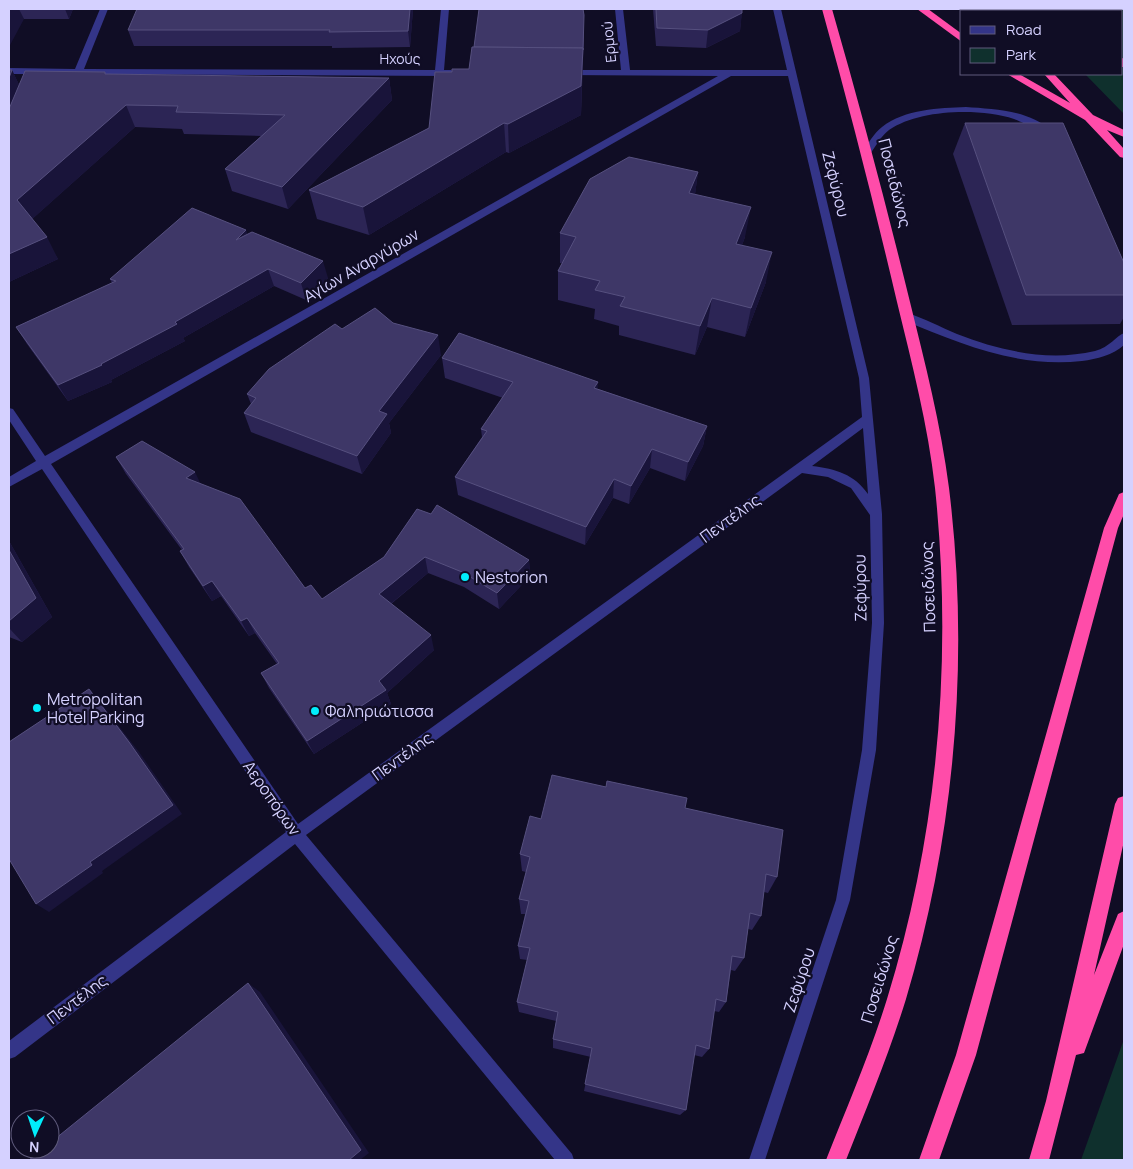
<svg xmlns="http://www.w3.org/2000/svg" width="1133" height="1169" viewBox="0 0 1133 1169" font-family="Manrope,sans-serif">
<style>
.green{fill:#0f302d}
.lines{fill:none;stroke-linecap:round;stroke-linejoin:round}
.minor{fill:#343588;fill-rule:evenodd}
.highway{fill:#ff4ca9;fill-rule:evenodd}
.wall{fill:#2c2555}
.shaded-wall{fill:#19143a}
.building{fill:#3e3767;stroke:#56507f}
.poi-dot{fill:#00edfc;stroke:#100d25;stroke-width:2}
.labels{text-anchor:middle;stroke-width:4.5;stroke-linejoin:round;paint-order:stroke}
.far-street-label{font-size:14px;fill:#d5d1ff;stroke:#100d25}
.street-label{font-size:16px;fill:#d5d1ff;stroke:#100d25}
.poi-label{font-size:16px;fill:#d5d1ff;stroke:#100d25;text-anchor:start}
</style>
<rect width="100%" height="100%" fill="#100d25"/>
<g class="green">
<path d="M1021 9H1124V114L1085 74H1122V11H1023Z"/>
<path d="M1124 1039V1160H1081Z"/>
</g>
<g class="lines">
<g class="minor">
<path d="M100 9H108L84 69 435 70 441 9H449L444 70H451L455 73 451 76 9 74V68L75 69Z"/>
<path d="M615 9H623L630 70H787L773 9H781L869 378 882 514 884 623 876 750 850 900 765 1160H749L836 900 862 750 872 623 870 515 851 488 828 477 802 473 306 835 572 1154 574 1160H555L295 844 15 1057 9 1059V1041L286 832 42 469 9 487V477L36 461 9 420V408L13 409 45 456 718 76 563 75 562 73 566 70H621ZM731 76H788L859 378 862 417 298 824 51 464ZM863 428 868 494C854 474 836 469 812 466Z"/>
<path d="M966 107C993 109 1030 110 1051 131L1049 133C1043 134 1023 122 1014 119 980 108 920 109 889 130 881 136 876 146 870 154H864L862 152C868 144 874 133 882 127 905 109 939 108 966 107Z"/>
<path d="M907 313C924 318 940 327 957 334 1001 351 1048 362 1095 351 1110 347 1116 336 1124 333V345C1113 355 1097 359 1082 361 1017 368 961 344 903 320L902 317 903 314Z"/>
</g>
<g class="highway">
<path d="M822 9H832C860 106 886 204 910 302 925 363 941 425 949 488 970 658 955 834 906 999 889 1054 867 1107 846 1160H826C847 1107 870 1054 887 999 938 834 953 659 935 488 928 425 912 364 897 302 874 204 849 106 822 9Z"/>
<path d="M917 9H928L962 34V42Z"/>
<path d="M987 9H997L999 11H989Z"/>
<path d="M1066 9H1076L1078 11H1068Z"/>
<path d="M1122 58 1124 59V67H1122Z"/>
<path d="M1007 74H1019L1070 103 1044 74H1054L1093 115 1124 130V137L1107 130 1124 149V158L1120 157 1085 120Z"/>
<path d="M1124 492V514L1118 528 976 1055 939 1160H919L956 1055 1104 528 1119 494Z"/>
<path d="M1124 796V841L1094 975 1118 914 1124 911V944L1084 1053 1076 1055 1049 1160H1029L1046 1101 1115 804 1118 798Z"/>
</g>
</g>
<g class="wall">
<path d="M9 9H73L69 19H24Z"/>
<path d="M413 9 410 47 332 48V46H134L128 30Z"/>
<path d="M653 9H742L740 31 706 48 656 46Z"/>
<path d="M584 33 581 115 509 153 506 152 369 235 317 219 309 190 429 128 469 69Z"/>
<path d="M12 70 19 85 105 74 389 78 392 100 288 209 232 191 225 169 261 136 184 134 182 129 135 127 32 219 58 259 9 282Z"/>
<path d="M965 123 1124 263V317L1120 324 1012 325 953 154Z"/>
<path d="M698 172 695 194 745 237 742 245 766 282 745 337 707 327 695 355 619 335V326L594 319 595 309 558 300V271L562 263H560V233Z"/>
<path d="M248 234 328 278 306 300 274 286 183 338 185 341 111 380 112 382 68 401 27 344 16 327 112 283 110 279Z"/>
<path d="M393 323 441 355 389 423 391 433 362 474 251 432 244 413 251 404 247 394 342 329Z"/>
<path d="M442 358 598 389 707 426 703 446 685 481 650 468 629 504 613 498 585 545 458 495 455 477 482 437 481 429 503 398 445 378Z"/>
<path d="M116 457 201 484 305 588 322 599 384 557 417 509 529 560 530 576 499 609 464 587 428 573 391 604 434 650 387 693 391 704 314 754 269 688 261 673 277 664 255 633 249 636 221 596 212 601 189 567 180 551 182 550 126 474Z"/>
<path d="M9 541 52 617 22 642 9 637Z"/>
<path d="M685 808 777 877 768 893 764 892 761 916 752 930 748 929 744 958 735 971 731 970 726 1002 719 1012 714 1011 709 1049 702 1057 694 1055 686 1110 680 1115 584 1091 591 1057 553 1048V1039L556 1021 519 1012 517 1002 527 960 520 959 518 946 525 914H521L519 899 526 872 522 871 520 854 541 819Z"/>
</g>
<g class="shaded-wall">
<path d="M9 9H19L24 19 9 47Z"/>
<path d="M65 9H73L69 19Z"/>
<path d="M410 9H413L410 47 408 31Z"/>
<path d="M742 13 740 31 706 48 708 30Z"/>
<path d="M583 48 581 115 509 153 508 124Z"/>
<path d="M12 70 23 93 9 127V78Z"/>
<path d="M389 78 392 100 288 209 282 187Z"/>
<path d="M126 105 135 127 29 222 17 200Z"/>
<path d="M504 123 506 152 369 235 363 207Z"/>
<path d="M698 172 694 203 689 193Z"/>
<path d="M751 207 745 237 731 274 736 244Z"/>
<path d="M246 230 252 247 236 240Z"/>
<path d="M47 237 58 259 9 282V254Z"/>
<path d="M772 252 766 282 745 337 751 308Z"/>
<path d="M323 261 328 278 306 300 301 283Z"/>
<path d="M268 269 274 286 183 338 185 341 111 380 112 382 68 401 58 385 101 364Z"/>
<path d="M712 298 707 327 695 355 700 326Z"/>
<path d="M438 335 441 355 389 423 391 433 362 474 357 456 379 411Z"/>
<path d="M598 382 597 402 594 388Z"/>
<path d="M707 426 703 446 685 481 688 462Z"/>
<path d="M652 449 650 468 629 504 631 486Z"/>
<path d="M195 472 203 489 186 478Z"/>
<path d="M614 479 613 498 585 545 586 527Z"/>
<path d="M9 541 52 617 22 642 9 628Z"/>
<path d="M425 557 428 573 383 610 379 594Z"/>
<path d="M529 560 530 576 499 609 497 593Z"/>
<path d="M212 581 221 596 212 601 203 586Z"/>
<path d="M247 618 255 633 249 636 241 621Z"/>
<path d="M431 635 434 650 387 693 391 704 314 754 307 741 379 681Z"/>
<path d="M89 689 99 701 139 752 182 814 102 871 103 873 49 912 36 904 90 862Z"/>
<path d="M248 983 260 992 369 1153 360 1160H349Z"/>
</g>
<g class="building">
<path d="M137 9H410L408 31 329 32 330 30H128Z"/>
<path d="M479 9H583L584 15 583 50V48L474 47Z"/>
<path d="M656 9H742V13L708 30 657 28Z"/>
<path d="M472 47 583 48 581 86 508 124 504 123 363 207 309 190 429 128 435 72H452V69H469Z"/>
<path d="M9 70H12L9 78Z"/>
<path d="M25 71 105 72V74L389 78 282 187 225 169 285 115 176 112 178 106 126 105 17 200 47 237 9 254V109Z"/>
<path d="M965 123H1063L1124 263V295H1026Z"/>
<path d="M629 157 698 172 689 193 751 207 736 244 772 252 751 308 712 298 700 326 620 306 625 297 595 290 600 281 558 271 576 237 560 233 590 179Z"/>
<path d="M192 208 246 230 236 240 252 232 323 261 301 283 268 269 175 322 177 324 101 364 102 365 58 385 16 327 116 281 110 279Z"/>
<path d="M375 308 393 323 438 335 379 411 387 414 357 456 244 413 256 398 247 394 269 369 335 324 342 329Z"/>
<path d="M459 333 598 382 594 388 707 426 688 462 652 449 631 486 614 479 586 527 455 477 487 431 481 429 513 382 442 358Z"/>
<path d="M142 441 195 472 186 478 240 499 305 588 311 585 322 599 384 557 417 509 431 514 437 505 529 560 497 593 462 572 425 557 379 594 431 635 379 681 386 690 307 741 261 673 279 663 247 618 241 621 212 581 203 586 180 551 184 549 116 457Z"/>
<path d="M9 550 36 598 9 621Z"/>
<path d="M89 689 129 742 173 805 90 862 92 865 36 904 9 859V742Z"/>
<path d="M552 775 606 787 607 781 687 798 685 808 783 830 777 877 766 874 761 916 750 913 744 958 732 956 726 1002 716 999 709 1049 696 1045 686 1110 585 1084 592 1048 553 1039 558 1012 517 1002 530 948 518 946 529 901 519 899 530 857 520 854 530 816 541 819Z"/>
<path d="M248 983 361 1150 349 1160H29L43 1149H50V1143Z"/>
</g>
<g class="poi-dot">
<circle cx="465" cy="577" r="5"/>
<circle cx="37" cy="708" r="5"/>
<circle cx="315" cy="711" r="5"/>
</g>
<g class="labels">
<g class="far-street-label">
<text transform="translate(609 42) rotate(-96)" y="5">Ερμού</text>
<text x="400" y="64">Ηχούς</text>
</g>
<g class="street-label">
<text transform="translate(895 183) rotate(76)" y="6">Ποσειδώνος</text>
<text transform="translate(836 184) rotate(76)" y="6">Ζεφύρου</text>
<text transform="translate(361 265) rotate(-30)" y="6">Αγίων Αναργύρων</text>
<text transform="translate(730 518) rotate(-36)" y="6">Πεντέλης</text>
<text transform="translate(928 587) rotate(-92)" y="6">Ποσειδώνος</text>
<text transform="translate(860 588) rotate(-91)" y="6">Ζεφύρου</text>
<text transform="translate(402 756) rotate(-36)" y="6">Πεντέλης</text>
<text transform="translate(272 798) rotate(55)" y="6">Αεροπόρων</text>
<text transform="translate(879 979) rotate(-73)" y="6">Ποσειδώνος</text>
<text transform="translate(799 980) rotate(-72)" y="6">Ζεφύρου</text>
<text transform="translate(77 999) rotate(-37)" y="6">Πεντέλης</text>
</g>
<g class="poi-label">
<text x="475" y="583">Nestorion</text>
<text x="47" y="705">Metropolitan<tspan x="47" dy="18">Hotel Parking</tspan></text>
<text x="325" y="717">Φαληριώτισσα</text>
</g>
</g>
<rect width="1133" height="1169" fill="none" stroke="#d5d1ff" stroke-width="20"/>
<rect x="960" y="10" width="162" height="65" fill="#100d25" stroke="#5f5b7c"/>
<rect x="970" y="26" width="25" height="8" fill="#343588" stroke="#5f5b7c"/>
<text x="1006" y="35" font-size="15" fill="#d5d1ff">Road</text>
<rect x="970" y="48" width="25" height="15" fill="#0f302d" stroke="#5f5b7c"/>
<text x="1006" y="60" font-size="15" fill="#d5d1ff">Park</text>
<g transform="translate(35 1134) rotate(183)"><circle r="24" fill="#100d25" stroke="#5f5b7c"/>
<path d="M0-4L9 19L0 12L-9 19Z" fill="#00edfc"/>
<text y="-8" font-size="14" font-weight="bold" text-anchor="middle" fill="#d5d1ff">N</text>
</g>
</svg>
